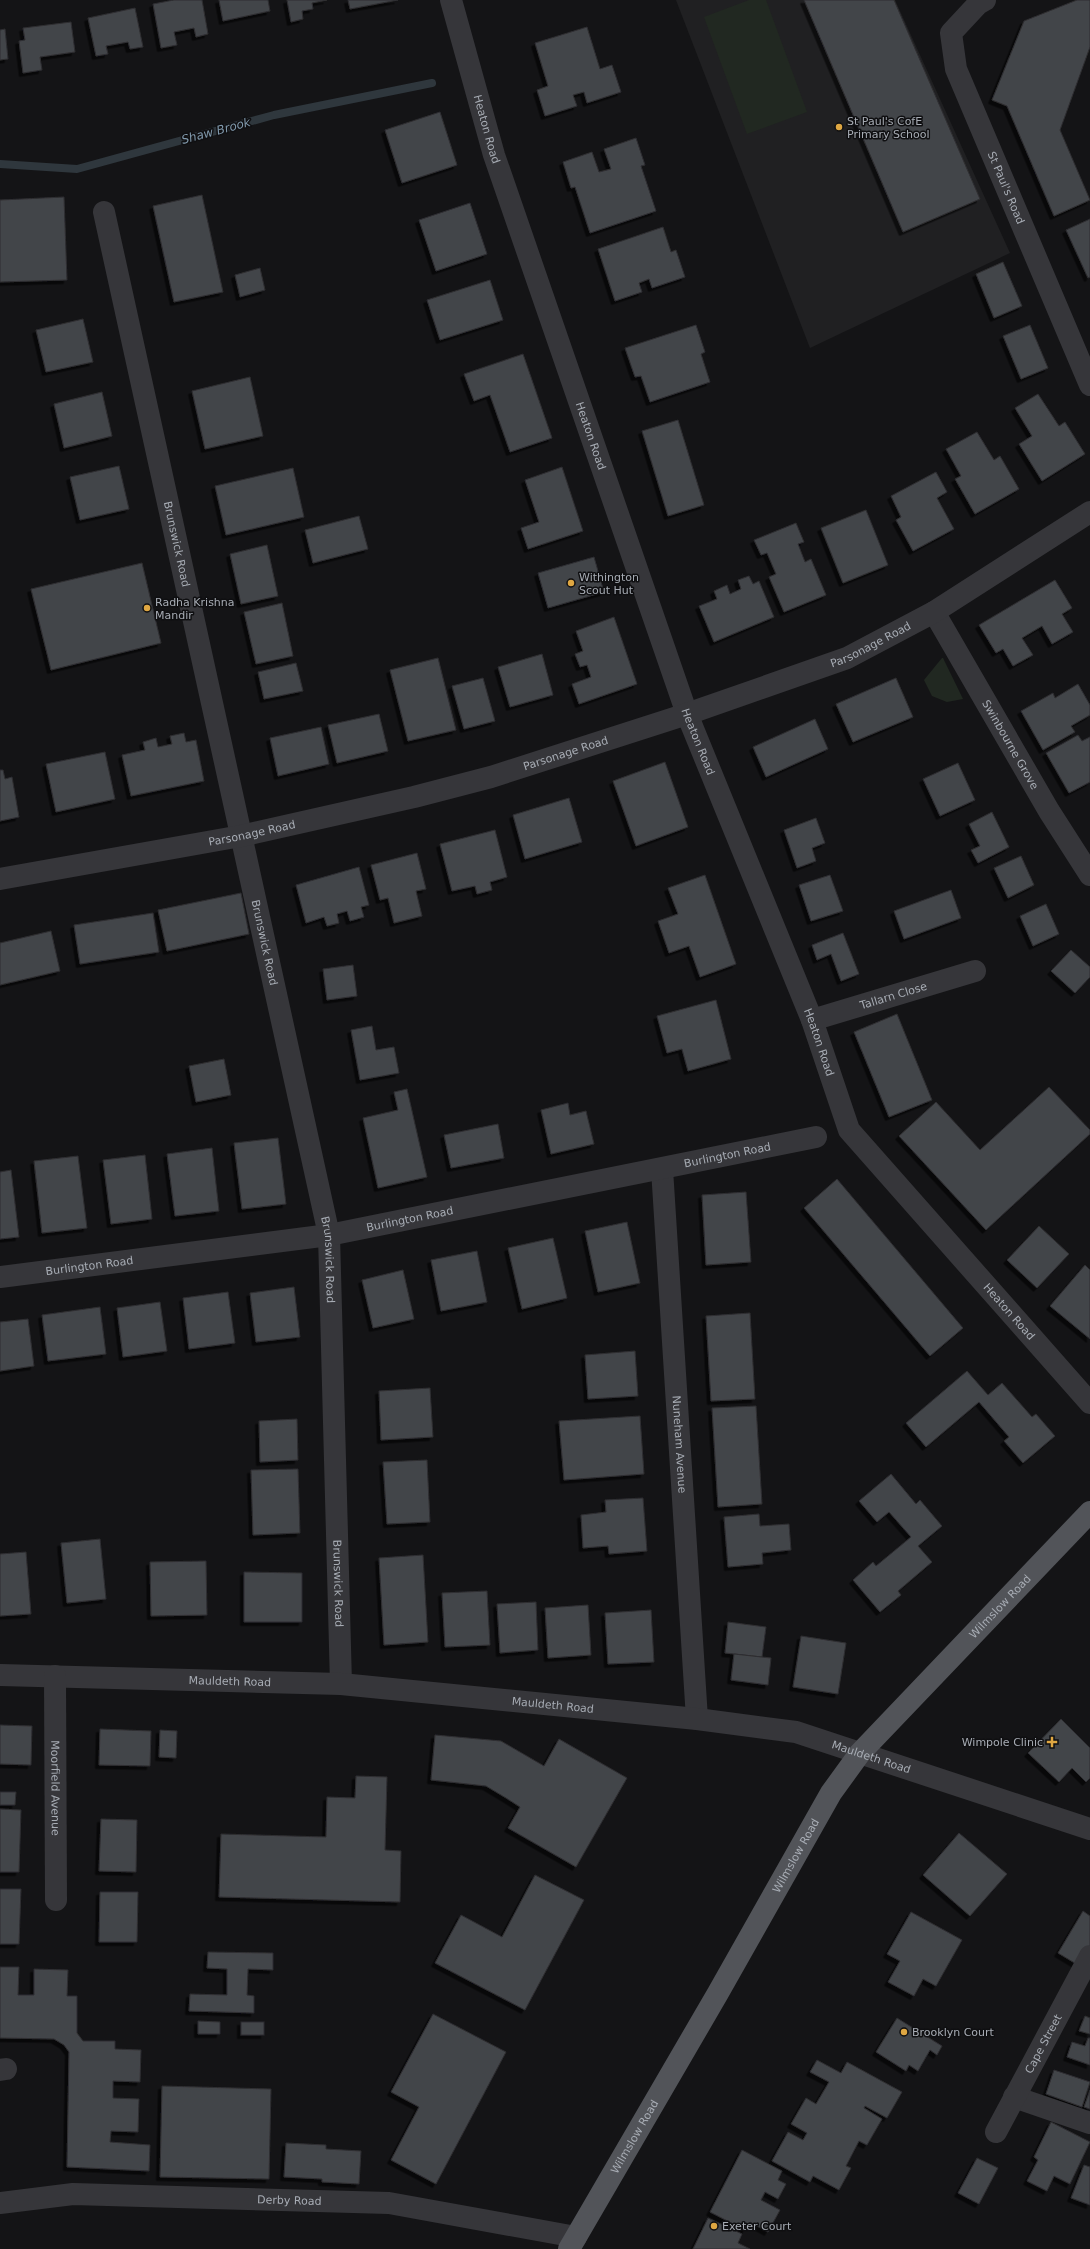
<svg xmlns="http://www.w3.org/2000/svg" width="1090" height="2249" viewBox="0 0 1090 2249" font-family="'DejaVu Sans',sans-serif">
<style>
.built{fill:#202022}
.green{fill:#212821}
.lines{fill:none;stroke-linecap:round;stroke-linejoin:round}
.stream{stroke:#2f373d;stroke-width:8}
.building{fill:#434448;stroke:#2e2e31;filter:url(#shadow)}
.minor{stroke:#36363a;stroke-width:22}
.major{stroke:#525459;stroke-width:22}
.poi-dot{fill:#dfa742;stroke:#0f0f11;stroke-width:1.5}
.labels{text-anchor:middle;stroke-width:3;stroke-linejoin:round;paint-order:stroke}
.poi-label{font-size:11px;fill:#a7acb4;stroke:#0f0f11;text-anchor:start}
.street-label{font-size:11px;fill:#a7acb4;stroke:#0f0f11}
.water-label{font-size:12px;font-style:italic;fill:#8199ac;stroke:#0f0f11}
</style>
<defs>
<filter id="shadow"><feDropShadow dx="-3.5" dy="3.5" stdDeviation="0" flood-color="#0009"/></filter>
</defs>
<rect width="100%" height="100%" fill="#141416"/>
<path class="built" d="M676 0H895L1010 253 810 348Z"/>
<g class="green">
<path d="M749 0H766L807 112 747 134 704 17Z"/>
<path d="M942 658H943L963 699 947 702 932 696 924 680Z"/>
</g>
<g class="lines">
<path class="stream" d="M0 164 77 169 274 115 432 83"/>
</g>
<g class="building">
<path d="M174 0H202L208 34 196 37 194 28 174 32 177 45 161 48 153 4Z"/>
<path d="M219 0H268L270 11 223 21Z"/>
<path d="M287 0H327L312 3 313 9 302 11 303 19 291 22Z"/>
<path d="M348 0H398L350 9Z"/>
<path d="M804 0H894L980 199 903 232Z"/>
<path d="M1077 0H1090V47L1060 130 1090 200 1054 216 1007 106 992 100 1024 21Z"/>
<path d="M135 8 143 47 130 49 128 42 106 46 108 54 96 56 88 18Z"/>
<path d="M71 22 75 52 40 57 42 70 23 73 19 41 25 40 23 28Z"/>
<path d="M587 27 600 69 612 65 621 92 587 103 584 92 573 95 577 106 545 116 537 90 548 86 535 43Z"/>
<path d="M5 29 8 59 0 60V30Z"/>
<path d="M440 112 457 165 402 183 385 130Z"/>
<path d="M636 138 645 165 641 166 656 211 590 233 575 187 571 188 563 162 592 152 599 172 611 169 604 149Z"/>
<path d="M202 195 223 292 174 302 153 206Z"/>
<path d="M64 197 67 280 0 282V200Z"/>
<path d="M470 203 487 254 436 271 419 220Z"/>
<path d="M1090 219V277L1088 278 1066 230Z"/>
<path d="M663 227 671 252 676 250 685 277 652 288 649 279 639 283 642 292 615 301 598 249Z"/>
<path d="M1003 262 1022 306 994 318 976 274Z"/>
<path d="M260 268 265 290 240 297 235 275Z"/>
<path d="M490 280 503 320 440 340 427 300Z"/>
<path d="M83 319 93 362 46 372 36 330Z"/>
<path d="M696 325 705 352 701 354 710 382 650 402 641 376 635 377 625 348Z"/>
<path d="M1030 325 1048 368 1021 379 1003 336Z"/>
<path d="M523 354 552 438 510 452 490 395 474 401 464 374Z"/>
<path d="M250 377 263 436 205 449 192 391Z"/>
<path d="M102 392 112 436 64 448 54 404Z"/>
<path d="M1038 394 1059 426 1065 422 1085 454 1042 481 1019 444 1032 436 1015 408Z"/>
<path d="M678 420 704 505 668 516 642 431Z"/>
<path d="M977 432 994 460 1000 456 1019 489 975 514 955 479 961 476 946 449Z"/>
<path d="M119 466 129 509 80 520 70 477Z"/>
<path d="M562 467 583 531 528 549 521 528 539 522 525 480Z"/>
<path d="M293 468 304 517 226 535 215 486Z"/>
<path d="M936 472 947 492 937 498 954 529 913 551 896 520 901 517 891 496Z"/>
<path d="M866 510 888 565 843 583 821 528Z"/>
<path d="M359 516 368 549 313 563 305 530Z"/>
<path d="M796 523 804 542 798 544 805 562 811 559 826 595 784 612 769 577 776 574 767 553 761 555 754 540Z"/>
<path d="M267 545 278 596 241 604 230 554Z"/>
<path d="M594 557 604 592 548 608 538 573Z"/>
<path d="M142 563 161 643 51 670 31 589Z"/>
<path d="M749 576 753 584 759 581 774 617 714 642 699 606 717 599 714 591 727 585 730 594 741 589 738 580Z"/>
<path d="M1055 580 1072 608 1062 614 1073 632 1052 644 1042 626 1022 638 1033 655 1013 666 1003 649 996 653 979 625Z"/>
<path d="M282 603 293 656 256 664 244 612Z"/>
<path d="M614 617 637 684 579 704 572 684 591 677 587 665 580 667 575 654 583 651 576 631Z"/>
<path d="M542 654 553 695 510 707 498 667Z"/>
<path d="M438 658 456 730 408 741 390 670Z"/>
<path d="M296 663 303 691 264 699 258 672Z"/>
<path d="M483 678 495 721 464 729 452 686Z"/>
<path d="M896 678 913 717 853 742 836 704Z"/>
<path d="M1078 684 1090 705V715L1071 726 1075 732 1043 750 1021 711 1053 693 1055 698Z"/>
<path d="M379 714 388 751 337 763 328 725Z"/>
<path d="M815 719 828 749 766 777 753 747Z"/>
<path d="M321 727 329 764 278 776 270 738Z"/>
<path d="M184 733 186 742 196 740 204 781 131 796 122 755 145 750 143 742 156 738 158 747 172 744 170 736Z"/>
<path d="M1078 735 1082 741 1090 737V782L1069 793 1046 753Z"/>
<path d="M105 752 115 799 56 812 46 764Z"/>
<path d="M665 762 688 827 636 846 613 781Z"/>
<path d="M958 763 975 800 940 816 923 779Z"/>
<path d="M0 770H3L5 779 12 777 19 817 0 821Z"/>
<path d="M569 798 582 842 525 859 513 815Z"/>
<path d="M992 812 1009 847 978 863 971 850 980 846 969 824Z"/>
<path d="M816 818 825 843 812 848 816 861 797 868 784 830Z"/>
<path d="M495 830 507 877 490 882 492 890 477 894 475 886 452 891 440 844Z"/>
<path d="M417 853 426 889 416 891 422 916 394 923 388 898 380 900 371 865Z"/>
<path d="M1021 856 1034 885 1008 898 994 868Z"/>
<path d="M359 867 369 905 361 907 364 917 350 921 347 911 337 914 339 923 327 926 324 917 306 923 296 885Z"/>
<path d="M705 875 736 964 700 977 689 946 669 953 658 921 678 914 668 888Z"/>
<path d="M830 875 843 911 811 921 799 885Z"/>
<path d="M951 890 961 918 904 939 894 911Z"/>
<path d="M241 893 249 934 167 951 158 910Z"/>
<path d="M1046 904 1059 934 1033 946 1020 916Z"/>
<path d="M153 913 159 952 80 964 74 925Z"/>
<path d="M51 931 60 971 0 985V943Z"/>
<path d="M843 933 859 974 841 981 831 954 817 960 812 945Z"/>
<path d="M1071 950 1090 967V977L1075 993 1051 971Z"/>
<path d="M353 965 357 996 327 1000 323 969Z"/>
<path d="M716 1000 731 1059 688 1071 682 1049 667 1053 657 1016Z"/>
<path d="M897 1014 932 1100 889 1117 854 1032Z"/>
<path d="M372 1026 376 1050 394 1047 399 1073 360 1080 351 1030Z"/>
<path d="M224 1059 231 1095 196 1102 189 1066Z"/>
<path d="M1049 1087 1090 1130V1134L986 1230 899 1136 936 1102 980 1150Z"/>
<path d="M407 1089 427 1177 378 1188 363 1118 398 1110 394 1092Z"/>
<path d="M568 1103 570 1115 586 1111 594 1144 551 1154 541 1110Z"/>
<path d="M498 1124 504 1158 451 1168 444 1135Z"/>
<path d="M278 1138 286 1204 242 1209 234 1143Z"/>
<path d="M212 1148 219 1211 175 1216 167 1154Z"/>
<path d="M145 1155 152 1219 111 1224 103 1160Z"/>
<path d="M78 1156 87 1228 42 1233 34 1161Z"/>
<path d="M11 1170 19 1237 0 1239V1172Z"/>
<path d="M837 1179 963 1328 930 1356 804 1208Z"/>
<path d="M746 1192 751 1262 706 1265 702 1195Z"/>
<path d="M627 1222 640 1283 598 1292 585 1231Z"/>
<path d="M1039 1226 1069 1254 1037 1288 1007 1260Z"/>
<path d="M553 1238 567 1298 522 1309 508 1248Z"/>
<path d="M477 1251 487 1302 441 1311 431 1260Z"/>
<path d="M1085 1265 1090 1270V1339L1050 1306Z"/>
<path d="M403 1270 414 1319 373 1328 362 1280Z"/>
<path d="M294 1287 300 1337 256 1342 250 1293Z"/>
<path d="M228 1292 235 1343 189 1349 183 1298Z"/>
<path d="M160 1302 167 1351 123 1357 117 1308Z"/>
<path d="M100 1307 106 1354 48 1361 42 1315Z"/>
<path d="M750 1313 755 1399 711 1401 706 1316Z"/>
<path d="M28 1319 34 1366 0 1371V1322Z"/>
<path d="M635 1351 638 1396 588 1399 585 1355Z"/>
<path d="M967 1371 988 1395 1002 1383 1032 1417 1036 1414 1055 1436 1023 1463 1004 1441 1009 1437 979 1402 926 1447 906 1423Z"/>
<path d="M430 1388 433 1437 381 1440 379 1391Z"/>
<path d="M756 1406 762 1504 718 1507 712 1408Z"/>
<path d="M640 1416 644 1474 564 1480 559 1421Z"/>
<path d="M297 1419 298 1460 260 1462 259 1421Z"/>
<path d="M427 1460 430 1522 387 1524 383 1462Z"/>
<path d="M298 1469 300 1533 253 1535 251 1470Z"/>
<path d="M891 1474 916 1504 920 1500 942 1526 918 1546 932 1562 898 1591 901 1595 880 1612 853 1580 873 1562 876 1566 911 1537 889 1512 877 1522 859 1501Z"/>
<path d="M643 1498 647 1551 609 1554 608 1546 583 1548 581 1515 606 1512 605 1500Z"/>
<path d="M759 1514 760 1526 789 1524 791 1550 762 1553 763 1564 728 1567 724 1517Z"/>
<path d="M100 1539 106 1599 67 1603 61 1543Z"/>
<path d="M26 1552 31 1614 0 1616V1554Z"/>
<path d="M423 1555 428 1642 384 1645 379 1558Z"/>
<path d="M206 1561 207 1615 151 1616 150 1562Z"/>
<path d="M244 1572 302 1573V1622H244Z"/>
<path d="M487 1591 490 1645 445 1647 442 1593Z"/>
<path d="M536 1602 538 1650 500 1653 497 1604Z"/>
<path d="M588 1605 591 1655 548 1658 545 1608Z"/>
<path d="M651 1610 654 1662 608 1664 605 1613Z"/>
<path d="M728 1622 766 1627 762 1657 725 1653Z"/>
<path d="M801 1636 846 1643 838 1694 793 1687Z"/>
<path d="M734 1654 771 1658 768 1685 731 1680Z"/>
<path d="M1061 1719 1090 1748V1778L1086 1782 1072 1768 1059 1782 1028 1753Z"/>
<path d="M0 1725 32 1726 31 1765 0 1764Z"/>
<path d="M100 1729 151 1731 150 1766 99 1765Z"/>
<path d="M160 1730 177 1731 176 1758 159 1757Z"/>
<path d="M435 1735 501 1741 544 1766 559 1739 627 1778 576 1867 508 1828 520 1807 506 1798 486 1786 431 1780Z"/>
<path d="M356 1776 387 1777 385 1850 401 1851 400 1902 219 1897 221 1834 326 1837 327 1797 355 1798Z"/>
<path d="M0 1792H16L15 1805H0Z"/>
<path d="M0 1809 21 1810 19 1872H0Z"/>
<path d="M101 1819 137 1820 136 1872 99 1871Z"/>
<path d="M959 1833 1007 1874 970 1916 923 1875Z"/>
<path d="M535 1875 584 1900 525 2010 435 1963 461 1915 502 1937Z"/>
<path d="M0 1889H21L19 1944H0Z"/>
<path d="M100 1892H138L137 1942H99Z"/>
<path d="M1083 1911 1090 1916V1945L1078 1965 1058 1953Z"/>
<path d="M911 1912 962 1940 936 1986 923 1979 914 1996 888 1982 900 1961 887 1954Z"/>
<path d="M208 1952 273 1953V1970L248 1969 247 1995 254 1996V2013L189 2011 190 1994 227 1995V1969L207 1968Z"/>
<path d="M0 1967H19L18 1995H34V1969L68 1970 67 1996H77V2033L83 2041H115V2049L141 2050 140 2082 113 2081V2098L139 2099 138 2132 111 2131 110 2142 150 2145 149 2171 67 2167 69 2052 64 2045 54 2039 0 2038Z"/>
<path d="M433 2014 506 2052 436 2184 391 2160 419 2107 391 2092Z"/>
<path d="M1085 2016 1090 2018V2034L1079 2031Z"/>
<path d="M897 2018 942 2046 937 2055 930 2050 918 2071 909 2065 906 2071 876 2052Z"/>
<path d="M198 2021 220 2022V2034H198Z"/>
<rect x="241" y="2022" width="23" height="13"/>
<path d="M1088 2038H1090V2065L1067 2057 1072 2042 1085 2046Z"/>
<path d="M817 2060 841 2073 847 2062 902 2092 887 2118 865 2106 864 2108 882 2119 867 2145 859 2141 846 2166 851 2168 839 2190 813 2176 810 2182 772 2161 788 2132 803 2140 807 2133 791 2124 806 2098 816 2104 829 2082 810 2072Z"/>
<path d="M1054 2070 1090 2082 1082 2107 1046 2094Z"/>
<path d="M162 2086 271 2089 269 2179 160 2177Z"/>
<path d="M1090 2090V2109L1084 2107Z"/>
<path d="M1051 2122 1090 2142 1070 2184 1054 2176 1047 2191 1027 2181 1038 2160 1034 2157Z"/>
<path d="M286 2143 326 2145V2149L361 2151 359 2184 322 2182V2179L284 2177Z"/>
<path d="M742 2150 782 2171 778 2180 786 2184 778 2199 765 2192 761 2200 780 2210 768 2232 750 2222 745 2230 710 2212Z"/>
<path d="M977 2158 998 2168 979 2204 958 2193Z"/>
<path d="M1084 2165 1090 2167V2205L1071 2198Z"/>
<path d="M708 2218 742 2234 738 2243 750 2249H693Z"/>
</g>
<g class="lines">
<g class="minor">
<path id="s1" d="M451 0 494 155 687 714 812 1020 849 1130 1090 1403"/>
<path id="s2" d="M985 0 978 4 951 33 956 69 1090 385"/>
<path id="s3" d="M104 212 329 1235 341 1684"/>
<path id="s4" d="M934 612 1049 811 1090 875"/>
<path id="s5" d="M0 879 241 836 414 797 491 777 687 714 847 658 934 612 1090 512"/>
<path id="s6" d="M812 1020 975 971"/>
<path id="s7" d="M662 1169 697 1719"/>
<path id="s8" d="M0 1277 329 1235 816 1137"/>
<path id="s9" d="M0 1675 341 1684 697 1719 796 1732 1090 1829"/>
<path id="s10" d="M55 1676 56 1900"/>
<path d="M0 2070 6 2069"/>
<path d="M1014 2097 1090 2123"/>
<path id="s11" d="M996 2132 1090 1956"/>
<path id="s12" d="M0 2203 73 2194 389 2203 576 2237"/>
</g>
<path class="major" id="s13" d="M569 2249 718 1993 831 1793 860 1753 1090 1512"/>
</g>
<g class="poi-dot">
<circle cx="839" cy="127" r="4"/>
<circle cx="571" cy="583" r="4"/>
<circle cx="147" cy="608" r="4"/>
<path d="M1050 1736h4v4h4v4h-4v4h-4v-4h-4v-4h4z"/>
<circle cx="904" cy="2032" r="4"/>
<circle cx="714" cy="2226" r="4"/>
</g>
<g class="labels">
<g class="poi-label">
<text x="847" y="125">St Paul's CofE<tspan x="847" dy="13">Primary School</tspan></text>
<text x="579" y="581">Withington<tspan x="579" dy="13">Scout Hut</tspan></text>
<text x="155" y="606">Radha Krishna<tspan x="155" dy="13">Mandir</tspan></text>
<text x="1043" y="1746" text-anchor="end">Wimpole Clinic</text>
<text x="912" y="2036">Brooklyn Court</text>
<text x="722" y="2230">Exeter Court</text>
</g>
<g class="street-label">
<text dy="4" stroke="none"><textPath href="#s1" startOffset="134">Heaton Road</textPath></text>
<text dy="4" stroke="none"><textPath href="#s2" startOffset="213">St Paul's Road</textPath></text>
<text dy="4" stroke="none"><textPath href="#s1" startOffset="458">Heaton Road</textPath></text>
<text dy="4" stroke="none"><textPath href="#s3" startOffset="340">Brunswick Road</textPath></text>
<text dy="4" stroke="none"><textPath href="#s5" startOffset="904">Parsonage Road</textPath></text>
<text dy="4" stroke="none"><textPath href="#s1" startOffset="782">Heaton Road</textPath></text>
<text dy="4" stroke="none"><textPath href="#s4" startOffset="153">Swinbourne Grove</textPath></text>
<text dy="4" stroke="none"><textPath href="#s5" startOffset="580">Parsonage Road</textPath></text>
<text dy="4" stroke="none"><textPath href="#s5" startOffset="256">Parsonage Road</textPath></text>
<text dy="4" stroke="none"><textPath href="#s3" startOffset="748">Brunswick Road</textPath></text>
<text dy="4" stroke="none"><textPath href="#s6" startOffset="85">Tallarn Close</textPath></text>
<text dy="4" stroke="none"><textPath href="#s1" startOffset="1106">Heaton Road</textPath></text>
<text dy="4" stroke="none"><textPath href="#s8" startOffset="738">Burlington Road</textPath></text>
<text dy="4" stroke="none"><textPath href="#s8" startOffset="414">Burlington Road</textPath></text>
<text dy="4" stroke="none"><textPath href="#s3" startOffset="1072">Brunswick Road</textPath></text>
<text dy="4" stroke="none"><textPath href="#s8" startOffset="90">Burlington Road</textPath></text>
<text dy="4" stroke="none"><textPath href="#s1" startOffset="1441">Heaton Road</textPath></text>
<text dy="4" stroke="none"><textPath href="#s7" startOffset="276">Nuneham Avenue</textPath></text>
<text dy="4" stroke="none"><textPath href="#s3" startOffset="1396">Brunswick Road</textPath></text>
<text dy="4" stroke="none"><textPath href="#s13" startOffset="778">Wilmslow Road</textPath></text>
<text dy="4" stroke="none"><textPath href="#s9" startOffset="230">Mauldeth Road</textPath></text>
<text dy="4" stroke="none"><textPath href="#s9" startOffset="554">Mauldeth Road</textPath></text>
<text dy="4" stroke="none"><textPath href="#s9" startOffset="878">Mauldeth Road</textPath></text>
<text dy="4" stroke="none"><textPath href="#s10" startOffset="112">Moorfield Avenue</textPath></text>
<text dy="4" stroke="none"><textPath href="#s13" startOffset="454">Wilmslow Road</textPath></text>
<text dy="4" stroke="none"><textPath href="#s11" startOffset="100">Cape Street</textPath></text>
<text dy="4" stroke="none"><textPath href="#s13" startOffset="130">Wilmslow Road</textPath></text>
<text dy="4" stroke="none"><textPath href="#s12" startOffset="290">Derby Road</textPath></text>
</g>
<g class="water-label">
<text transform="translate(216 131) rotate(-15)" y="4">Shaw Brook</text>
</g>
</g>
</svg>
